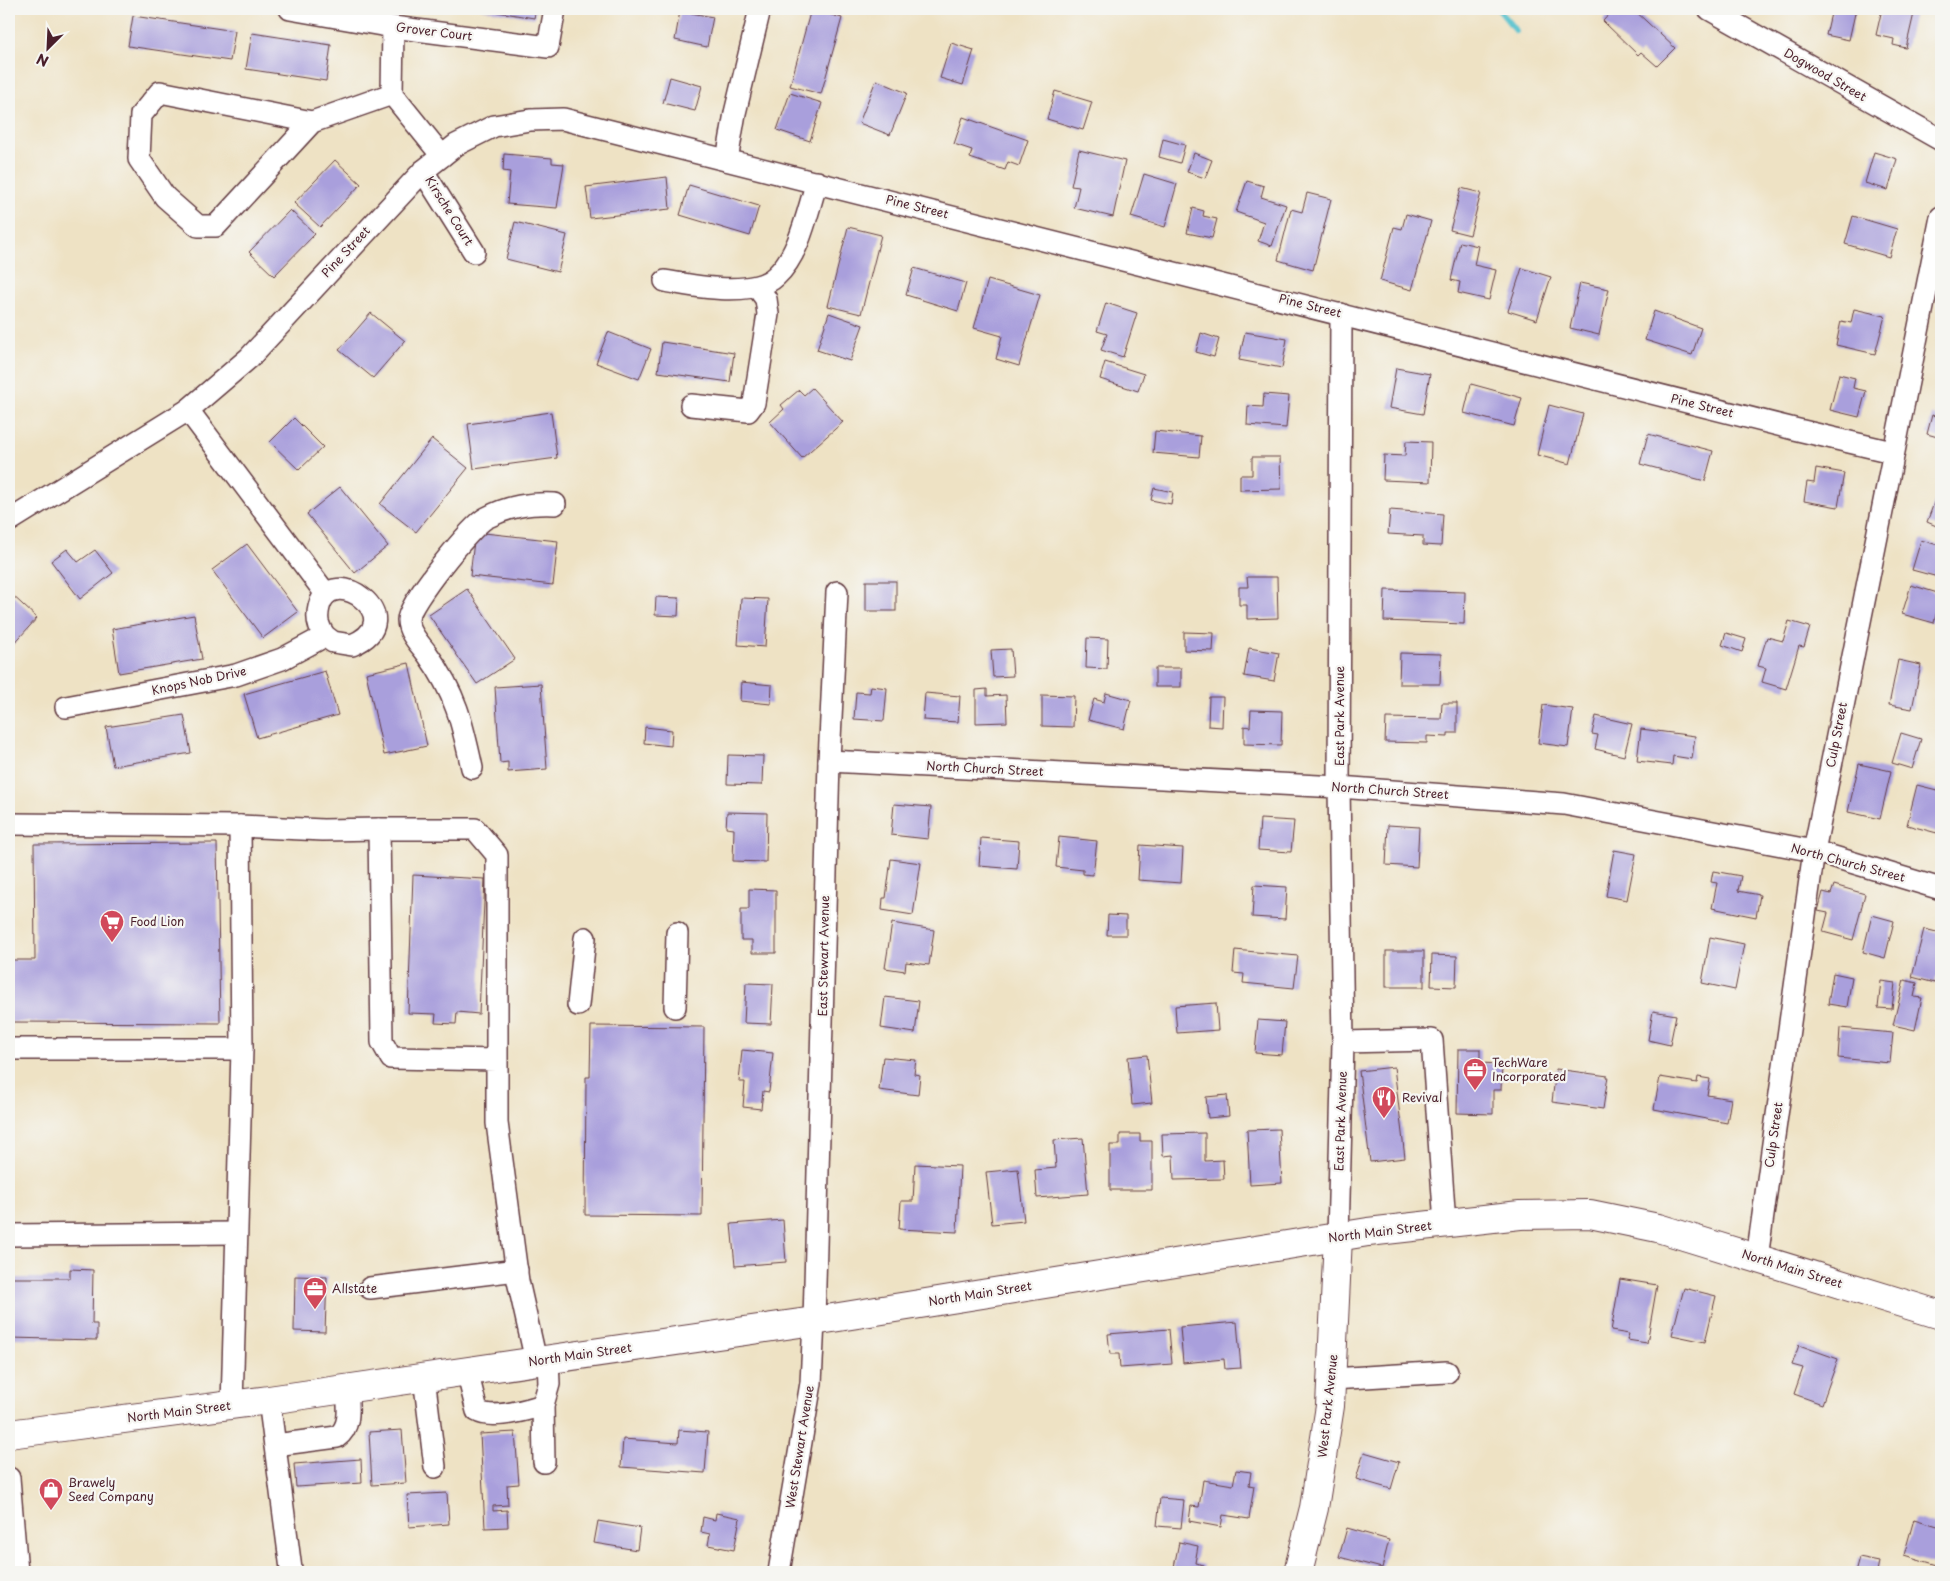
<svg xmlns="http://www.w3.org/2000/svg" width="1950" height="1581" viewBox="0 0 1950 1581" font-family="'Playpen Sans',sans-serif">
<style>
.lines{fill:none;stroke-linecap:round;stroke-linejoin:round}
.stream{stroke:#54c1cd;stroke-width:5.5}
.building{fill:#a99fdc}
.minor-casing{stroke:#633c42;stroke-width:24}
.major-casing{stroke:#633c42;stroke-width:30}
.minor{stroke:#fff;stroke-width:21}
.major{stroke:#fff;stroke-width:28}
.labels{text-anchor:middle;stroke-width:4.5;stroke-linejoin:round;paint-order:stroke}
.street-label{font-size:12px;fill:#4a1f2b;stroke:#f6f6f2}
.poi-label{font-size:12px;fill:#4a1f2b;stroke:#f6f6f2;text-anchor:start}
</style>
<rect width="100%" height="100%" fill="#f6f6f2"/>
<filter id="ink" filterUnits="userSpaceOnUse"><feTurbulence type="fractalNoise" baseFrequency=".02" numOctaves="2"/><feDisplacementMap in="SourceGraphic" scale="10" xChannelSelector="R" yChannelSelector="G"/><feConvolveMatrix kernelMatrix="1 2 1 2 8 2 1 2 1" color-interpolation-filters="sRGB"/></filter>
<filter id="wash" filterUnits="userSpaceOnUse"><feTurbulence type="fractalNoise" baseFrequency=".0096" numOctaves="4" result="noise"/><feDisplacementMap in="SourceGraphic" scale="20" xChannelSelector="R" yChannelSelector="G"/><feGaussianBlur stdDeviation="1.12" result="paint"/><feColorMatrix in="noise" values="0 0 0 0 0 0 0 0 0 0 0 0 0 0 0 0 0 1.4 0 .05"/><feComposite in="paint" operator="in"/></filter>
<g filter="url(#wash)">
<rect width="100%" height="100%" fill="#eee2c4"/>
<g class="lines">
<path class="stream" d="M1498 9 1516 31"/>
</g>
<g id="blocks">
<g class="building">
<path d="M480 9H536L534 18Z"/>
<path d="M811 9 842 18 821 94 790 86Z"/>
<path d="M1614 9H1633L1675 48 1657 66 1641 52 1638 55 1603 21Z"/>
<path d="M1832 9H1856L1849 40 1826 35Z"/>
<path d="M1882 9H1915L1906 48 1893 45 1894 39 1876 35Z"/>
<path d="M680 11 713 17 707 47 675 40Z"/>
<path d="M133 16 235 31 230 61 128 46Z"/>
<path d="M252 33 331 45 326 81 246 69Z"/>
<path d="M951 43 974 50 963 85 940 78Z"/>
<path d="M670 77 702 86 695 111 663 103Z"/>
<path d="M876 80 907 93 890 135 859 123Z"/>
<path d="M1055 91 1092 102 1083 130 1047 119Z"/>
<path d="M790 93 822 103 810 141 777 130Z"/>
<path d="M963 117 1028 140 1019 166 1008 162 1005 170 970 158 972 150 954 144Z"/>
<path d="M1163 139 1185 145 1180 163 1159 157Z"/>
<path d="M1079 150 1125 161 1113 217 1074 208 1079 187 1071 186Z"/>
<path d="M1874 152 1897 159 1888 190 1865 183Z"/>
<path d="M1194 153 1212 160 1205 178 1187 172Z"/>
<path d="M504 154 552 158V163L564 164 557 208 507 204 510 172 503 171Z"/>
<path d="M335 160 361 184 320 227 294 203Z"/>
<path d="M1144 174 1177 184 1165 227 1131 217Z"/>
<path d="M667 177 670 209 590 218 586 187Z"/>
<path d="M1247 181 1264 186 1261 197 1286 205 1272 246 1258 241 1264 222 1236 212Z"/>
<path d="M689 185 759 206 750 236 680 215Z"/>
<path d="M1461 188 1481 193 1470 235 1450 230Z"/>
<path d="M1307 193 1331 199 1313 270 1278 260 1291 209 1302 212Z"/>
<path d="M1193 208 1204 211 1203 216 1217 219 1212 238 1187 233Z"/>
<path d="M290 210 315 234 274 276 249 252Z"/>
<path d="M1406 214 1431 221 1412 290 1380 281 1394 227 1402 229Z"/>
<path d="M1853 216 1897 229 1889 257 1845 244Z"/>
<path d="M515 222 567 235 558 272 506 259Z"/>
<path d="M848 227 881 235 861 314 828 306Z"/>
<path d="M1460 242 1478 246 1474 265 1496 270 1489 300 1458 293 1460 282 1451 280Z"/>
<path d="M914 268 966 283 958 311 906 295Z"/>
<path d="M1522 268 1551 277 1537 320 1508 311Z"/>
<path d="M988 280 1040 295 1019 366 996 359 1002 336 974 328Z"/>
<path d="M1580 283 1609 289 1599 335 1570 328Z"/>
<path d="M1106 303 1137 313 1123 357 1101 350 1107 334 1097 331Z"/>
<path d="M1854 309 1885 316 1875 354 1836 345 1841 321 1851 323Z"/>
<path d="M1654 311 1701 328 1692 355 1645 340Z"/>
<path d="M371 313 405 341 373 378 339 350Z"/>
<path d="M829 313 863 325 850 361 817 350Z"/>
<path d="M608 332 651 349 639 379 596 363Z"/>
<path d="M1245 332 1287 339 1282 368 1239 360Z"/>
<path d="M1201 333 1219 339 1214 357 1196 352Z"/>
<path d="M662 342 734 353 730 382 658 372Z"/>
<path d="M1105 362 1144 374 1138 391 1100 379Z"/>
<path d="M1396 368 1430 374 1423 414 1389 408Z"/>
<path d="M1839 374 1855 378 1853 388 1866 391 1859 417 1830 410Z"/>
<path d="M1471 384 1522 398 1514 426 1464 413Z"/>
<path d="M812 388 843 422 802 458 770 422 784 409 781 405 799 390 804 395Z"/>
<path d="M1264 394 1289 396 1286 428 1247 425 1248 406 1263 407Z"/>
<path d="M1549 405 1583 414 1570 464 1537 455Z"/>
<path d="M551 412 557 458 474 469 468 424Z"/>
<path d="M1932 415 1941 418V438L1927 434Z"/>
<path d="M294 418 323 447 299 470 270 442Z"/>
<path d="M1155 431 1201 436 1199 457 1153 453Z"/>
<path d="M1648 434 1713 451 1705 481 1640 464Z"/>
<path d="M432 439 468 468 416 532 380 504Z"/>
<path d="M1406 441 1431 442 1430 482 1383 480 1384 455 1405 456Z"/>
<path d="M1252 457H1280L1281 489 1240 490V475H1252Z"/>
<path d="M1816 468 1844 473 1838 507 1804 501 1807 482 1814 483Z"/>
<path d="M1941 484V528L1927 522Z"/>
<path d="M340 487 388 546 355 573 307 514Z"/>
<path d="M1154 488 1173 492 1171 504 1151 500Z"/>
<path d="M1390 510 1443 514 1441 546 1423 545V536L1388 534Z"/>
<path d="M475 532 558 541 553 585 470 576Z"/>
<path d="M1921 540 1941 546V567L1938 577 1912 570Z"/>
<path d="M247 544 298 612 263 638 212 570Z"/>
<path d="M67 549 78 562 95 550 113 573 80 599 51 561Z"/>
<path d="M1247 577H1277L1278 618 1247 619V605H1239V587H1248Z"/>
<rect x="866" y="581" width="30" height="30"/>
<path d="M1911 585 1941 594 1934 623 1902 614Z"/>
<path d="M467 589 515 659 477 684 429 615Z"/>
<path d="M1385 590 1465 592 1464 624 1384 621Z"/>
<path d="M9 592 37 618 11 647 9 645Z"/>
<path d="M656 597 679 598 678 616 655 615Z"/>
<path d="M741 598 768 599 765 647 738 645Z"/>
<path d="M194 615 202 659 119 673 112 629Z"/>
<path d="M1789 621 1810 627 1804 647 1799 646 1786 689 1762 682 1766 668 1758 666 1767 637 1783 641Z"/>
<path d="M1184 632 1214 633 1213 651 1184 650Z"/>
<path d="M1726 633 1746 639 1742 652 1722 645Z"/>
<path d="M1087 638 1108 639 1107 669 1086 668Z"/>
<path d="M1249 648 1279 653 1274 681 1244 676Z"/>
<path d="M1011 649 1013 676 993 677 991 650Z"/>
<path d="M1400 653 1441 654 1440 684H1399Z"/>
<path d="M1898 660 1921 665 1912 709 1889 705Z"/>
<path d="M409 663 427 746 384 755 366 673Z"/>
<rect x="1155" y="668" width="26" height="19"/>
<path d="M325 671 338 715 257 738 244 694Z"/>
<path d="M741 682 772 685 771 704 740 701Z"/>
<path d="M541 684 547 769 508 772V762L500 763 495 687Z"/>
<path d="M871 686 887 688 884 721 854 719 856 692 870 693Z"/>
<path d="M987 689V696L1006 695 1007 722 976 723V690Z"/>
<path d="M925 693 960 696 958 722 923 720Z"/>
<path d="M1106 693 1131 700 1124 729 1088 720 1094 699 1104 702Z"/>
<path d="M1042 695 1074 696 1073 727 1042 726Z"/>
<path d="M1209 697H1223L1222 727 1208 726Z"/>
<path d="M1442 703H1457V733H1448V737L1427 736V743L1385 742 1386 718 1441 719Z"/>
<path d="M1543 705 1573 709 1568 747 1538 743Z"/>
<path d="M1251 710 1282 711 1281 745 1244 744V726L1250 727Z"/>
<path d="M184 715 191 753 113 766 106 727Z"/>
<path d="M1596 716 1632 724 1624 756 1595 749 1598 735 1592 734Z"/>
<path d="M645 727 672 730 671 746 644 743Z"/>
<path d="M1641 729 1695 736 1692 759 1673 756 1672 765 1637 761Z"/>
<path d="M1901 733 1921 739 1912 769 1892 763Z"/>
<path d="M728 755 763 756 762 785 727 784Z"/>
<path d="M1859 764 1891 771 1880 819 1848 812Z"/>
<path d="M1917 785 1941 791V815L1937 833 1907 825Z"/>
<path d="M894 804 931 807 928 839 891 835Z"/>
<path d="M727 812 767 813 766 862 733 861 734 829 726 828Z"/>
<path d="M1260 819 1294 821 1291 852 1258 850Z"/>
<path d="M1388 825 1419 827 1417 867 1386 865Z"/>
<path d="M1059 837 1097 841 1093 875 1083 874V870L1056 867Z"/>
<path d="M981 838 1019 841 1017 869 979 866Z"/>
<path d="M217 843 220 1023 9 1022V960H35L34 844Z"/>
<path d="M1140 845 1183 848 1181 883 1138 880Z"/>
<path d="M1614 850 1636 854 1627 900 1606 896Z"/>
<path d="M891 859 921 863 913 915 882 910 883 898H886Z"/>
<path d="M1713 871 1741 876 1738 891 1760 895 1756 917 1712 908 1717 883 1711 882Z"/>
<path d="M413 875 485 879 479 1014 457 1012 456 1024 435 1023 436 1014 408 1013Z"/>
<path d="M1254 885 1287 887 1285 919 1252 917Z"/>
<path d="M1834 885 1865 894 1853 940 1823 932 1828 913 1818 911 1823 892 1831 894Z"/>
<path d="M749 889 776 890V953H752V940H741V909H749Z"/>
<path d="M1108 915 1126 916V935H1107Z"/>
<path d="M1872 915 1894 921 1885 958 1863 952Z"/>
<path d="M892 923 934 930 929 965 906 962 905 971 885 968Z"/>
<path d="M1924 929 1941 933V957L1935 983 1912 977Z"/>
<path d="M1710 937 1744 944 1735 990 1702 983Z"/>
<path d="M1235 950 1298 956 1294 988 1243 983 1244 974 1233 973Z"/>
<rect x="1386" y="951" width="38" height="36"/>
<path d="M1432 955 1457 956 1456 987 1431 986Z"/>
<path d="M1833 973 1852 977 1847 1007 1828 1004Z"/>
<path d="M1904 980 1917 983 1914 997 1922 998 1915 1030 1893 1025Z"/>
<path d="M1881 981 1895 983 1892 1009 1878 1008Z"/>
<path d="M746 983 773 984 771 1024 744 1023Z"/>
<path d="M885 997 919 1001 915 1033 881 1028Z"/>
<path d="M1216 1003 1218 1030 1177 1033 1175 1006Z"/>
<path d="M1653 1011 1676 1015 1670 1045 1648 1040Z"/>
<path d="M1258 1020 1285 1022 1282 1055 1255 1053Z"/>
<path d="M591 1026 704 1027 702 1216 585 1215 586 1077H590Z"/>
<path d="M1840 1028 1893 1033 1890 1063 1838 1058Z"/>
<path d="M1458 1049H1480V1063L1502 1064 1501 1090H1493V1114L1457 1113Z"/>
<path d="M742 1050 773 1053 769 1092 763 1091 761 1109 743 1107 745 1082H739Z"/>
<path d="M1147 1055 1152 1103 1132 1105 1128 1057Z"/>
<path d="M883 1057 916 1060 914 1074 920 1075 918 1095 879 1090Z"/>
<path d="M1394 1067 1405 1158 1370 1162 1359 1071Z"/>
<path d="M1556 1069 1608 1076 1603 1109 1552 1102Z"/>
<path d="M1660 1077 1697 1083 1698 1077 1710 1079 1707 1095 1731 1099 1727 1123 1654 1109Z"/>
<path d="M1227 1095 1229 1116 1208 1118 1206 1097Z"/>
<path d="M1279 1129 1282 1183 1250 1185 1247 1130Z"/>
<path d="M1205 1133V1161L1223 1160 1224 1179 1174 1180 1173 1155 1163 1156 1162 1134Z"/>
<path d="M1120 1134H1140V1141H1152V1190H1110V1145H1120Z"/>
<path d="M1083 1138 1088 1194 1037 1198 1035 1170 1056 1168 1054 1140Z"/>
<path d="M915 1164 960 1166 957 1232 899 1229 901 1201H913Z"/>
<path d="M1018 1169 1024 1221 992 1224 986 1172Z"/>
<path d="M783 1220 786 1262 735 1266 731 1224Z"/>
<path d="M70 1269 93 1270 92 1324H97V1340L9 1338V1278H70Z"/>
<path d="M295 1276 327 1277 325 1332 294 1331Z"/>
<path d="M1620 1279 1657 1285 1647 1343 1627 1340 1629 1334 1611 1331Z"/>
<path d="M1684 1288 1716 1296 1705 1342 1672 1335Z"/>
<path d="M1237 1322 1241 1368 1225 1369 1224 1359 1183 1363 1180 1327Z"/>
<path d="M1169 1329 1172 1364 1120 1368 1119 1354H1110L1108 1334Z"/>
<path d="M1799 1345 1838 1359 1822 1404 1794 1394 1803 1368 1792 1365Z"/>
<path d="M402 1430 406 1483 372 1485 369 1432Z"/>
<path d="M679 1430 708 1432 705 1473 621 1467 623 1439 678 1443Z"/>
<path d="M515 1432 519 1484 507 1485 508 1505 493 1506V1511L507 1510 508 1527 485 1528 480 1434Z"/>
<path d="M1364 1452 1399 1462 1391 1489 1356 1479Z"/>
<path d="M361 1459 362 1483 296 1487 294 1464Z"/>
<path d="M1236 1470 1251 1472 1249 1485 1254 1486 1249 1519 1223 1515 1221 1527 1189 1521 1191 1506 1199 1507 1203 1480 1233 1485Z"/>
<path d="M447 1493 449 1524 409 1527 407 1495Z"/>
<path d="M1160 1498 1184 1500 1181 1528 1157 1526Z"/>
<path d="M716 1513 740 1518 734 1550 708 1545 710 1534 701 1532 703 1517 715 1520Z"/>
<path d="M1914 1519 1941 1527V1566L1904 1555Z"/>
<path d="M598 1521 640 1528 637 1550 594 1543Z"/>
<path d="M1347 1528 1389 1540 1382 1568 1339 1557Z"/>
<path d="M1179 1542 1198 1546 1195 1563 1204 1565 1202 1572H1173Z"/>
<path d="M1859 1557 1879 1561 1877 1572H1855Z"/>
</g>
</g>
</g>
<g filter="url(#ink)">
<use href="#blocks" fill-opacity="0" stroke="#633c42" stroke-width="1"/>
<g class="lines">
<defs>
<g id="minor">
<path d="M290 9 393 27 548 47 555 9"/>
<path d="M1709 9 1941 140"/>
<path d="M393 27 392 94 442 156"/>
<path d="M312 122 160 92 141 115 139 159 165 197 198 226H216L312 122 392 94"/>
<path d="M727 160 735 113 760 9"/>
<path d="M423 171 474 252"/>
<path d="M665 281C693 286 754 298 776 276 800 254 807 212 817 182"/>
<path d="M691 405 748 411 754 403 768 314 766 299 757 287"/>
<path d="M188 410 326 594"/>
<path d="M9 521 188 410 249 358 423 171 456 145 494 126 530 120 563 119 1794 429 1892 452"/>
<path d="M66 707 236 675 282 659 325 636 333 642 352 645C414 619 330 560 319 607 316 619 318 627 325 636"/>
<path d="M829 761 1339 787 1564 804 1814 851 1941 889"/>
<path d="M472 768C462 722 456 694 428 655 421 645 408 633 408 620 408 604 471 526 486 518 509 506 529 503 555 504"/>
<path d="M9 824 240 826"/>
<path d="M578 1005 585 938"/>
<path d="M675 1007 677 933"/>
<path d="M1343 1042 1432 1040 1445 1224"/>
<path d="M9 1049H242"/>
<path d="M497 1060 391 1058 382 1042 379 829H475L497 855V1123L518 1281 536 1361"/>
<path d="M9 1235 236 1233"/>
<path d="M1338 1237 1343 1042 1339 787 1341 314"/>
<path d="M1757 1258 1814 851 1941 217"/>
<path d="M370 1288 517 1270"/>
<path d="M467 1371 477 1411C492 1420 527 1410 543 1405L549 1384 548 1359"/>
<path d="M424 1377 435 1467"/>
<path d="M1332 1379 1447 1372"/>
<path d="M269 1400 291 1569"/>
<path d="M232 1405 242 1049 240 826 323 830 379 829"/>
<path d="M543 1405 544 1462"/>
<path d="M275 1445 337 1437C352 1426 348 1406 347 1389"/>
<path d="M9 1478 17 1572"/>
<path d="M779 1572 811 1383 814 1321 829 761 837 592"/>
</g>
<g id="major">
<path d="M9 1434 269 1400 814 1321 1368 1232 1520 1215 1590 1214 1658 1228 1941 1315"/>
<path d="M1298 1572 1314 1508 1330 1406 1338 1237"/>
</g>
</defs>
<use href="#minor" class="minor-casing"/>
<use href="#major" class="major-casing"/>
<use href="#minor" class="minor"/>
<use href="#major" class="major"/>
</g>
</g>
<defs>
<symbol id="supermarket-pin" viewBox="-11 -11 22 30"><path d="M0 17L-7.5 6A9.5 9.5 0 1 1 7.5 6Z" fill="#d1495b" stroke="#f6f6f2"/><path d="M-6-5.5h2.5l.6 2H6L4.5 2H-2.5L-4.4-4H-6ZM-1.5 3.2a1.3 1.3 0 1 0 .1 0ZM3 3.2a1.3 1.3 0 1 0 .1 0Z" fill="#fff"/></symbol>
<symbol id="office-pin" viewBox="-11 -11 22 30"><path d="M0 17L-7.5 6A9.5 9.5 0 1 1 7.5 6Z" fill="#d1495b" stroke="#f6f6f2"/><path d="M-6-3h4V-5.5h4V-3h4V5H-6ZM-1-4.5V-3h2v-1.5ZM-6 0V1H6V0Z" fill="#fff"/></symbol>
<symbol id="restaurant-pin" viewBox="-11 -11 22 30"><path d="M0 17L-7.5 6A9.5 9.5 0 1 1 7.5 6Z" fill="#d1495b" stroke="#f6f6f2"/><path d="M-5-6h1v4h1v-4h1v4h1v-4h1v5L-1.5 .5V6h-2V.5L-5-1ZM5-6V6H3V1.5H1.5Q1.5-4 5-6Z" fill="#fff"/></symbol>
<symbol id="shop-pin" viewBox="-11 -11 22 30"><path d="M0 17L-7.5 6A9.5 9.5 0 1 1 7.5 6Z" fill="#d1495b" stroke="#f6f6f2"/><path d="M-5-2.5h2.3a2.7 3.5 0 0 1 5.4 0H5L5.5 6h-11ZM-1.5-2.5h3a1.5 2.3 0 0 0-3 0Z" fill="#fff"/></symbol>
</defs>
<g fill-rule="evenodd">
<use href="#supermarket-pin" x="98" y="908" width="28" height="38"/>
<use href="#office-pin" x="1461" y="1056" width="28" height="38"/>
<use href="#restaurant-pin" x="1370" y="1084" width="28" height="38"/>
<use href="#office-pin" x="301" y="1275" width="28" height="38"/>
<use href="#shop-pin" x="37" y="1476" width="28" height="38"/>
</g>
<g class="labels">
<g class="street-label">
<text transform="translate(434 32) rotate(7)" y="4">Grover Court</text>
<text transform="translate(1825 75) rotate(30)" y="4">Dogwood Street</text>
<text transform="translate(917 207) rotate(14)" y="4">Pine Street</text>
<text transform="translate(449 211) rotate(58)" y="4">Kirsche Court</text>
<text transform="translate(346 252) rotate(-47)" y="4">Pine Street</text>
<text transform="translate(1310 306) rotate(14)" y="4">Pine Street</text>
<text transform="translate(1702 406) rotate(14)" y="4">Pine Street</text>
<text transform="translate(199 681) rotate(-12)" y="4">Knops Nob Drive</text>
<text transform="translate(1340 716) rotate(-90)" y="4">East Park Avenue</text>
<text transform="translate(1837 735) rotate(-79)" y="4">Culp Street</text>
<text transform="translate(985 769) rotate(3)" y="4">North Church Street</text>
<text transform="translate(1390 791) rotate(4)" y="4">North Church Street</text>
<text transform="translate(1848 863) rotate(15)" y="4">North Church Street</text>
<text transform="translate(824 956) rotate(-89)" y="4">East Stewart Avenue</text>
<text transform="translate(1341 1121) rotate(-88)" y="4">East Park Avenue</text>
<text transform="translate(1774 1135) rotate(-82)" y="4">Culp Street</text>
<text transform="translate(1380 1232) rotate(-7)" y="4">North Main Street</text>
<text transform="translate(1792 1269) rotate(17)" y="4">North Main Street</text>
<text transform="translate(980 1294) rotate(-9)" y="4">North Main Street</text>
<text transform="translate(580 1355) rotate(-8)" y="4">North Main Street</text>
<text transform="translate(1328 1406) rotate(-84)" y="4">West Park Avenue</text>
<text transform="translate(179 1412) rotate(-7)" y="4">North Main Street</text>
<text transform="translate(800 1447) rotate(-81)" y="4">West Stewart Avenue</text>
</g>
<g class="poi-label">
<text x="130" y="926">Food Lion</text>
<text x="1492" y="1067">TechWare<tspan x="1492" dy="14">Incorporated</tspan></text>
<text x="1402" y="1102">Revival</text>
<text x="332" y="1293">Allstate</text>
<text x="68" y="1487">Brawely<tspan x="68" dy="14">Seed Company</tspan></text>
</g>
</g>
<rect width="1950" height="1581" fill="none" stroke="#f6f6f2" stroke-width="30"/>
<g transform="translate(48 48) rotate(204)" stroke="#f6f6f2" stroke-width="4" paint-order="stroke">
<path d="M0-4L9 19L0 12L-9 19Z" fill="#4a1f2b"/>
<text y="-8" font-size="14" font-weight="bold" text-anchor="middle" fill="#4a1f2b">N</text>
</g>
</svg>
